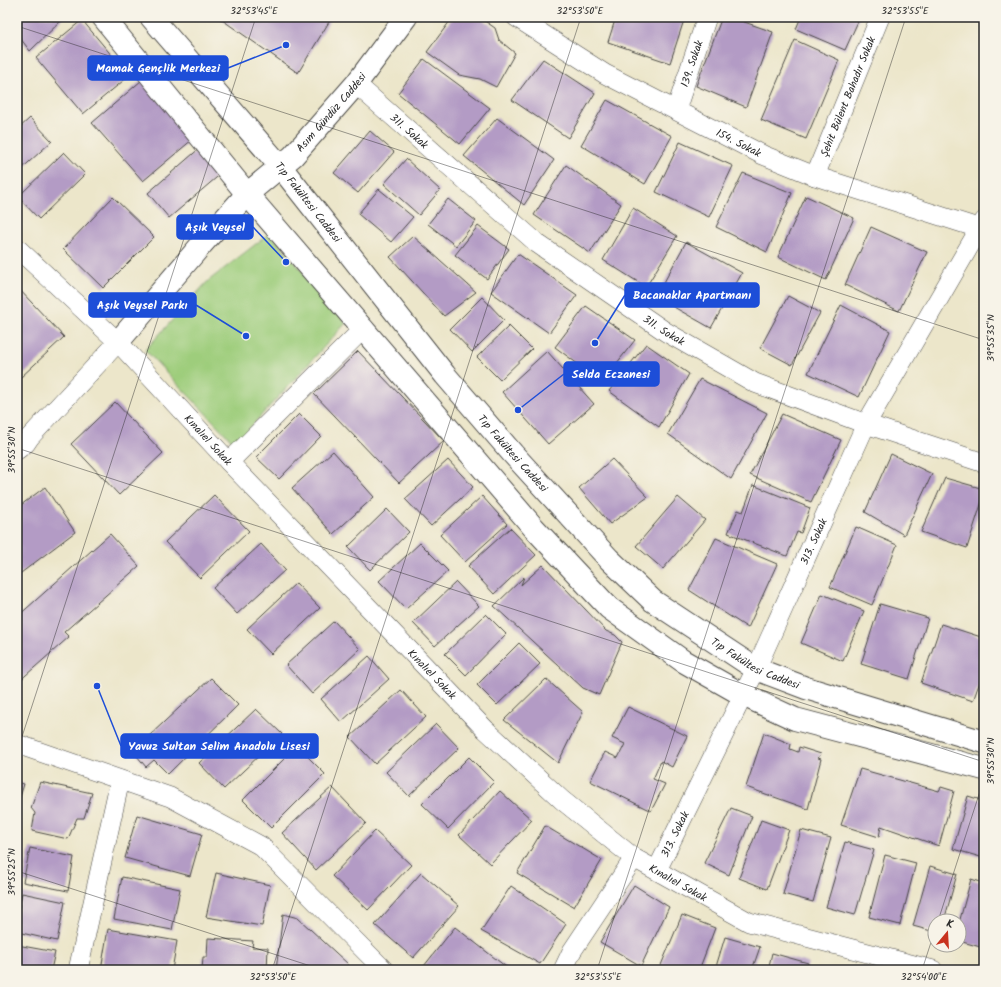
<svg xmlns="http://www.w3.org/2000/svg" width="1001" height="987" viewBox="0 0 1001 987" font-family="Kalam,sans-serif">
<style>
.green{fill:#9ecd7c;stroke:#647c54}
.building{fill:#b39bc5}
.lines{fill:none;stroke-linecap:round;stroke-linejoin:round}
.street-casing{stroke:#484743;stroke-width:20}
.secondary-casing{stroke:#484743;stroke-width:24}
.street{stroke:#fff;stroke-width:19}
.secondary{stroke:#fff;stroke-width:22}
.ticks{fill:none;stroke:#2b2b2b;stroke-width:1;stroke-opacity:0.45}
.labels{text-anchor:middle;stroke-width:3;stroke-linejoin:round;paint-order:stroke}
.street-label{font-size:11px;fill:#2b2b2b;stroke:#f7f3e8}
.leader{fill:none;stroke:#1d4ed8;stroke-width:1.5}
.callout-dot{fill:#1d4ed8;stroke:#f7f3e8;stroke-width:1.5}
.callout{fill:#1d4ed8;stroke:#1d4ed8;stroke-width:1.5}
.callout-label{font-size:12px;text-anchor:middle;font-weight:bold;fill:#fff}
.neatline{fill:none;stroke:#2b2b2b;stroke-width:1.5}
.ticks-label{font-size:10px;text-anchor:middle;fill:#2b2b2b}
</style>
<rect width="100%" height="100%" fill="#f7f3e8"/>
<filter id="ink" filterUnits="userSpaceOnUse"><feTurbulence type="fractalNoise" baseFrequency=".025" numOctaves="2"/><feDisplacementMap in="SourceGraphic" scale="8" xChannelSelector="R" yChannelSelector="G"/><feConvolveMatrix kernelMatrix="1 2 1 2 8 2 1 2 1" color-interpolation-filters="sRGB"/></filter>
<filter id="wash" filterUnits="userSpaceOnUse"><feTurbulence type="fractalNoise" baseFrequency=".012" numOctaves="4" result="noise"/><feDisplacementMap in="SourceGraphic" scale="16" xChannelSelector="R" yChannelSelector="G"/><feGaussianBlur stdDeviation="0.9" result="paint"/><feColorMatrix in="noise" values="0 0 0 0 0 0 0 0 0 0 0 0 0 0 0 0 0 1.4 0 .05"/><feComposite in="paint" operator="in"/></filter>
<g filter="url(#wash)">
<rect width="100%" height="100%" fill="#ece6ca"/>
<path class="green" d="M270 233 346 323 235 444 145 350 208 281Z"/>
<g id="blocks">
<g class="building">
<path d="M17 17H65L30 51 17 34Z"/>
<path d="M218 17H332L298 73Z"/>
<path d="M453 17H479L495 28 499 40 515 53 496 87 480 79 459 75 427 52Z"/>
<path d="M616 17H685L670 63 608 42Z"/>
<path d="M722 17H730L773 32 746 107 696 86Z"/>
<path d="M801 17H860L845 50 796 29Z"/>
<path d="M82 20 129 76 83 114 36 58Z"/>
<path d="M795 40 839 60 806 139 761 120Z"/>
<path d="M424 59 490 108 460 144 398 93Z"/>
<path d="M543 59 595 93 568 138 512 100Z"/>
<path d="M142 80 193 139 143 181 92 123Z"/>
<path d="M607 100 672 136 645 184 581 145Z"/>
<path d="M30 118 52 141 17 173V130Z"/>
<path d="M497 118 554 160 524 205 464 156Z"/>
<path d="M370 131 394 152 358 193 334 173Z"/>
<path d="M680 142 733 166 709 217 656 192Z"/>
<path d="M201 147 223 172 169 218 148 193Z"/>
<path d="M64 152 85 174 39 219 18 197Z"/>
<path d="M406 159 440 190 419 215 384 184Z"/>
<path d="M566 165 621 204 590 253 534 215Z"/>
<path d="M743 173 792 193 767 252 716 227Z"/>
<path d="M379 189 413 217 391 242 358 214Z"/>
<path d="M806 196 854 218 826 280 778 257Z"/>
<path d="M113 197 154 237 103 288 63 249Z"/>
<path d="M448 199 476 221 456 246 428 224Z"/>
<path d="M633 208 677 236 646 287 603 260Z"/>
<path d="M478 226 509 249 487 279 455 255Z"/>
<path d="M871 227 927 252 899 311 845 285Z"/>
<path d="M413 236 476 292 444 316 390 257Z"/>
<path d="M686 242 742 273 711 328 656 297Z"/>
<path d="M518 254 577 295 549 333 491 292Z"/>
<path d="M17 287 64 337 20 378 17 375Z"/>
<path d="M788 296 820 313 792 365 760 348Z"/>
<path d="M482 297 504 320 472 352 450 329Z"/>
<path d="M841 305 890 331 859 397 808 373Z"/>
<path d="M586 306 635 340 602 382 555 347Z"/>
<path d="M509 326 532 349 500 380 477 357Z"/>
<path d="M646 344 689 374 659 427 609 391Z"/>
<path d="M358 351 444 441 399 483 314 394Z"/>
<path d="M547 351 594 404 548 444 502 392Z"/>
<path d="M700 379 767 413 731 479 668 434Z"/>
<path d="M115 402 163 453 119 495 71 444Z"/>
<path d="M299 414 321 436 279 479 256 457Z"/>
<path d="M782 414 841 440 811 502 750 475Z"/>
<path d="M333 451 374 497 333 534 292 488Z"/>
<path d="M891 454 932 474 904 535 865 512Z"/>
<path d="M612 459 648 497 610 524 579 488Z"/>
<path d="M448 460 473 487 431 526 405 499Z"/>
<path d="M945 478 984 489V495L967 548 921 532Z"/>
<path d="M753 485 810 508 801 533 797 532 787 556 728 533 738 510 743 512Z"/>
<path d="M45 487 75 532 17 576V508Z"/>
<path d="M214 495 249 531 200 578 165 542Z"/>
<path d="M482 496 507 524 465 562 440 535Z"/>
<path d="M678 497 705 520 663 569 636 546Z"/>
<path d="M387 509 409 532 370 570 348 547Z"/>
<path d="M856 527 897 545 872 605 830 587Z"/>
<path d="M510 528 536 555 494 594 468 566Z"/>
<path d="M110 534 139 566 64 632 69 637 17 683V617Z"/>
<path d="M716 538 777 564 748 628 689 590Z"/>
<path d="M420 543 448 571 406 609 379 581Z"/>
<path d="M261 544 285 570 237 614 213 588Z"/>
<path d="M543 565 606 631 615 635 622 642 599 695 583 688 494 606 524 577 521 585Z"/>
<path d="M456 582 479 606 435 646 413 623Z"/>
<path d="M296 583 320 608 271 654 247 629Z"/>
<path d="M822 594 864 611 843 661 801 643Z"/>
<path d="M880 604 928 618 909 679 861 664Z"/>
<path d="M486 614 506 634 466 675 445 654Z"/>
<path d="M334 621 360 649 312 694 286 665Z"/>
<path d="M941 624 984 638V670L973 701 921 683Z"/>
<path d="M519 643 540 664 497 705 477 685Z"/>
<path d="M369 656 389 679 341 722 321 699Z"/>
<path d="M211 678 238 705 168 774 154 760 146 767 133 751Z"/>
<path d="M546 679 583 712 558 763 504 720Z"/>
<path d="M401 690 426 717 375 764 350 737Z"/>
<path d="M628 707 687 736 672 767 661 761 653 779 665 784 651 811 590 781 605 752 618 758 625 744 612 738Z"/>
<path d="M256 709 282 734 224 789 199 763Z"/>
<path d="M436 724 459 748 409 796 386 772Z"/>
<path d="M764 733 791 744 790 749 798 752 799 747 821 754 818 758 821 759 808 809 746 787Z"/>
<path d="M297 746 325 774 271 828 243 800Z"/>
<path d="M469 757 494 782 448 829 422 804Z"/>
<path d="M860 769 939 791 941 787 954 791 939 846 881 826 879 837 841 825Z"/>
<path d="M17 782 24 784 17 807Z"/>
<path d="M40 782 92 793 84 818H77L68 839 32 831 35 813 31 808Z"/>
<path d="M332 787 366 823 316 870 282 833Z"/>
<path d="M500 791 532 820 490 864 459 835Z"/>
<path d="M968 796 984 801V858L953 849Z"/>
<path d="M731 808 752 816 729 875 704 863Z"/>
<path d="M137 815 202 834 190 876 125 858Z"/>
<path d="M761 820 789 830 767 889 739 878Z"/>
<path d="M545 826 602 860 574 907 517 873Z"/>
<path d="M801 830 831 838 813 902 783 894Z"/>
<path d="M375 831 411 865 368 910 332 876Z"/>
<path d="M845 842 874 850 855 915 826 907Z"/>
<path d="M30 848 74 857 68 891 23 882Z"/>
<path d="M885 855 916 863 900 925 869 917Z"/>
<path d="M930 866 957 874 944 921H935V932L913 926Z"/>
<path d="M216 873 270 885 262 926 206 917Z"/>
<path d="M421 873 459 906 413 958 375 925Z"/>
<path d="M122 877 180 889 172 930 114 919Z"/>
<path d="M971 879 984 883V948L959 941V923Z"/>
<path d="M634 885 669 907 641 966 600 942Z"/>
<path d="M511 886 566 924 540 964 481 931Z"/>
<path d="M22 893 65 902 57 941 17 932V916Z"/>
<path d="M283 914 298 918 348 964V970H276Z"/>
<path d="M682 915 715 928 699 970H659Z"/>
<path d="M455 927 510 970H429L424 966Z"/>
<path d="M108 929 177 941 172 970H101Z"/>
<path d="M725 937 760 947 752 970H715Z"/>
<path d="M208 938 253 941 252 947 268 948 267 970H202L203 957H207Z"/>
<path d="M17 945 55 952 51 970H17Z"/>
<path d="M772 953 808 963 806 970H768Z"/>
</g>
</g>
</g>
<g filter="url(#ink)">
<use href="#blocks" fill-opacity="0" stroke="#484743" stroke-width="1"/>
<g class="lines">
<defs>
<g id="street">
<path id="s1" d="M516 17 605 74 763 155 815 176 978 228"/>
<path id="s2" d="M356 84 538 244 666 332 755 383 866 424 984 463"/>
<path id="s3" d="M676 110 707 17"/>
<path id="s4" d="M815 176 880 17"/>
<path id="s5" d="M17 248 118 342 229 462 486 730 562 800 634 858 749 922 933 970"/>
<path d="M17 450 26 443 30 437 118 342"/>
<path d="M229 462 364 328"/>
<path d="M17 744 170 797 261 846 384 970"/>
<path id="s6" d="M657 870 756 669 866 424 984 221"/>
<path d="M78 970 120 780"/>
<path d="M563 970 572 951 634 858"/>
</g>
<g id="secondary">
<path d="M103 17 247 194 534 528 609 608 683 661 743 695 795 719 984 769"/>
<path id="s7" d="M151 17 280 166 445 375 513 454 609 559 653 601 756 669 806 688 984 742"/>
<path id="s8" d="M118 342 202 244 247 194 293 156 356 84 406 17"/>
</g>
</defs>
<use href="#street" class="street-casing"/>
<use href="#secondary" class="secondary-casing"/>
<use href="#street" class="street"/>
<use href="#secondary" class="secondary"/>
</g>
</g>
<path class="ticks" d="M17 26 984 340M17 448 984 762M17 752 256 17M17 871 323 970M938 921 984 779M272 970 581 17M597 970 906 17M922 970 935 930"/>
<g class="labels">
<g class="street-label">
<text dy="4" stroke="none"><textPath href="#s3" startOffset="49">139. Sokak</textPath></text>
<text dy="4" stroke="none"><textPath href="#s4" startOffset="86">Şehit Bülent Bahadır Sokak</textPath></text>
<text dy="4" stroke="none"><textPath href="#s8" startOffset="314">Asım Gündüz Caddesi</textPath></text>
<text dy="4" stroke="none"><textPath href="#s2" startOffset="71">311. Sokak</textPath></text>
<text dy="4" stroke="none"><textPath href="#s1" startOffset="256">154. Sokak</textPath></text>
<text dy="4" stroke="none"><textPath href="#s7" startOffset="243">Tıp Fakültesi Caddesi</textPath></text>
<text dy="4" stroke="none"><textPath href="#s2" startOffset="395">311. Sokak</textPath></text>
<text dy="4" stroke="none"><textPath href="#s5" startOffset="271">Kınalıel Sokak</textPath></text>
<text dy="4" stroke="none"><textPath href="#s7" startOffset="567">Tıp Fakültesi Caddesi</textPath></text>
<text dy="4" stroke="none"><textPath href="#s6" startOffset="364">313. Sokak</textPath></text>
<text dy="4" stroke="none"><textPath href="#s7" startOffset="891">Tıp Fakültesi Caddesi</textPath></text>
<text dy="4" stroke="none"><textPath href="#s5" startOffset="595">Kınalıel Sokak</textPath></text>
<text dy="4" stroke="none"><textPath href="#s6" startOffset="40">313. Sokak</textPath></text>
<text dy="4" stroke="none"><textPath href="#s5" startOffset="919">Kınalıel Sokak</textPath></text>
</g>
</g>
<path class="leader" d="M286 45L228 68M286 262L253 227M595 343L625 295M246 336L196 305M518 410L564 374M97 686L121 746"/>
<g class="callout-dot">
<circle cx="286" cy="45" r="4"/>
<circle cx="286" cy="262" r="4"/>
<circle cx="595" cy="343" r="4"/>
<circle cx="246" cy="336" r="4"/>
<circle cx="518" cy="410" r="4"/>
<circle cx="97" cy="686" r="4"/>
</g>
<g class="callout">
<rect x="88" y="56" width="140" height="24" rx="4"/>
<rect x="177" y="215" width="76" height="24" rx="4"/>
<rect x="625" y="283" width="134" height="24" rx="4"/>
<rect x="89" y="293" width="107" height="24" rx="4"/>
<rect x="564" y="362" width="95" height="24" rx="4"/>
<rect x="121" y="734" width="197" height="24" rx="4"/>
</g>
<g class="callout-label">
<text x="158" y="72">Mamak Gençlik Merkezi</text>
<text x="215" y="231">Aşık Veysel</text>
<text x="692" y="299">Bacanaklar Apartmanı</text>
<text x="142" y="309">Aşık Veysel Parkı</text>
<text x="611" y="378">Selda Eczanesi</text>
<text x="219" y="750">Yavuz Sultan Selim Anadolu Lisesi</text>
</g>
<rect width="1001" height="987" fill="none" stroke="#f7f3e8" stroke-width="44"/>
<g transform="translate(947 933) rotate(18)"><circle r="19" fill="#f7f3e8" stroke="#a5a39c"/>
<path d="M0-3L7 15L0 10L-7 15Z" fill="#c8321e"/>
<text y="-6" font-size="11" font-weight="bold" text-anchor="middle" fill="#2b2b2b">K</text>
</g>
<rect x="22" y="22" width="957" height="943" class="neatline"/>
<g class="ticks-label">
<text x="254" y="14">32°53'45"E</text>
<text x="580" y="14">32°53'50"E</text>
<text x="905" y="14">32°53'55"E</text>
<text transform="translate(990 338) rotate(-90)" y="4">39°55'35"N</text>
<text transform="translate(11 450) rotate(-90)" y="4">39°55'30"N</text>
<text transform="translate(990 761) rotate(-90)" y="4">39°55'30"N</text>
<text transform="translate(11 872) rotate(-90)" y="4">39°55'25"N</text>
<text x="273" y="980">32°53'50"E</text>
<text x="598" y="980">32°53'55"E</text>
<text x="924" y="980">32°54'00"E</text>
</g>
</svg>
